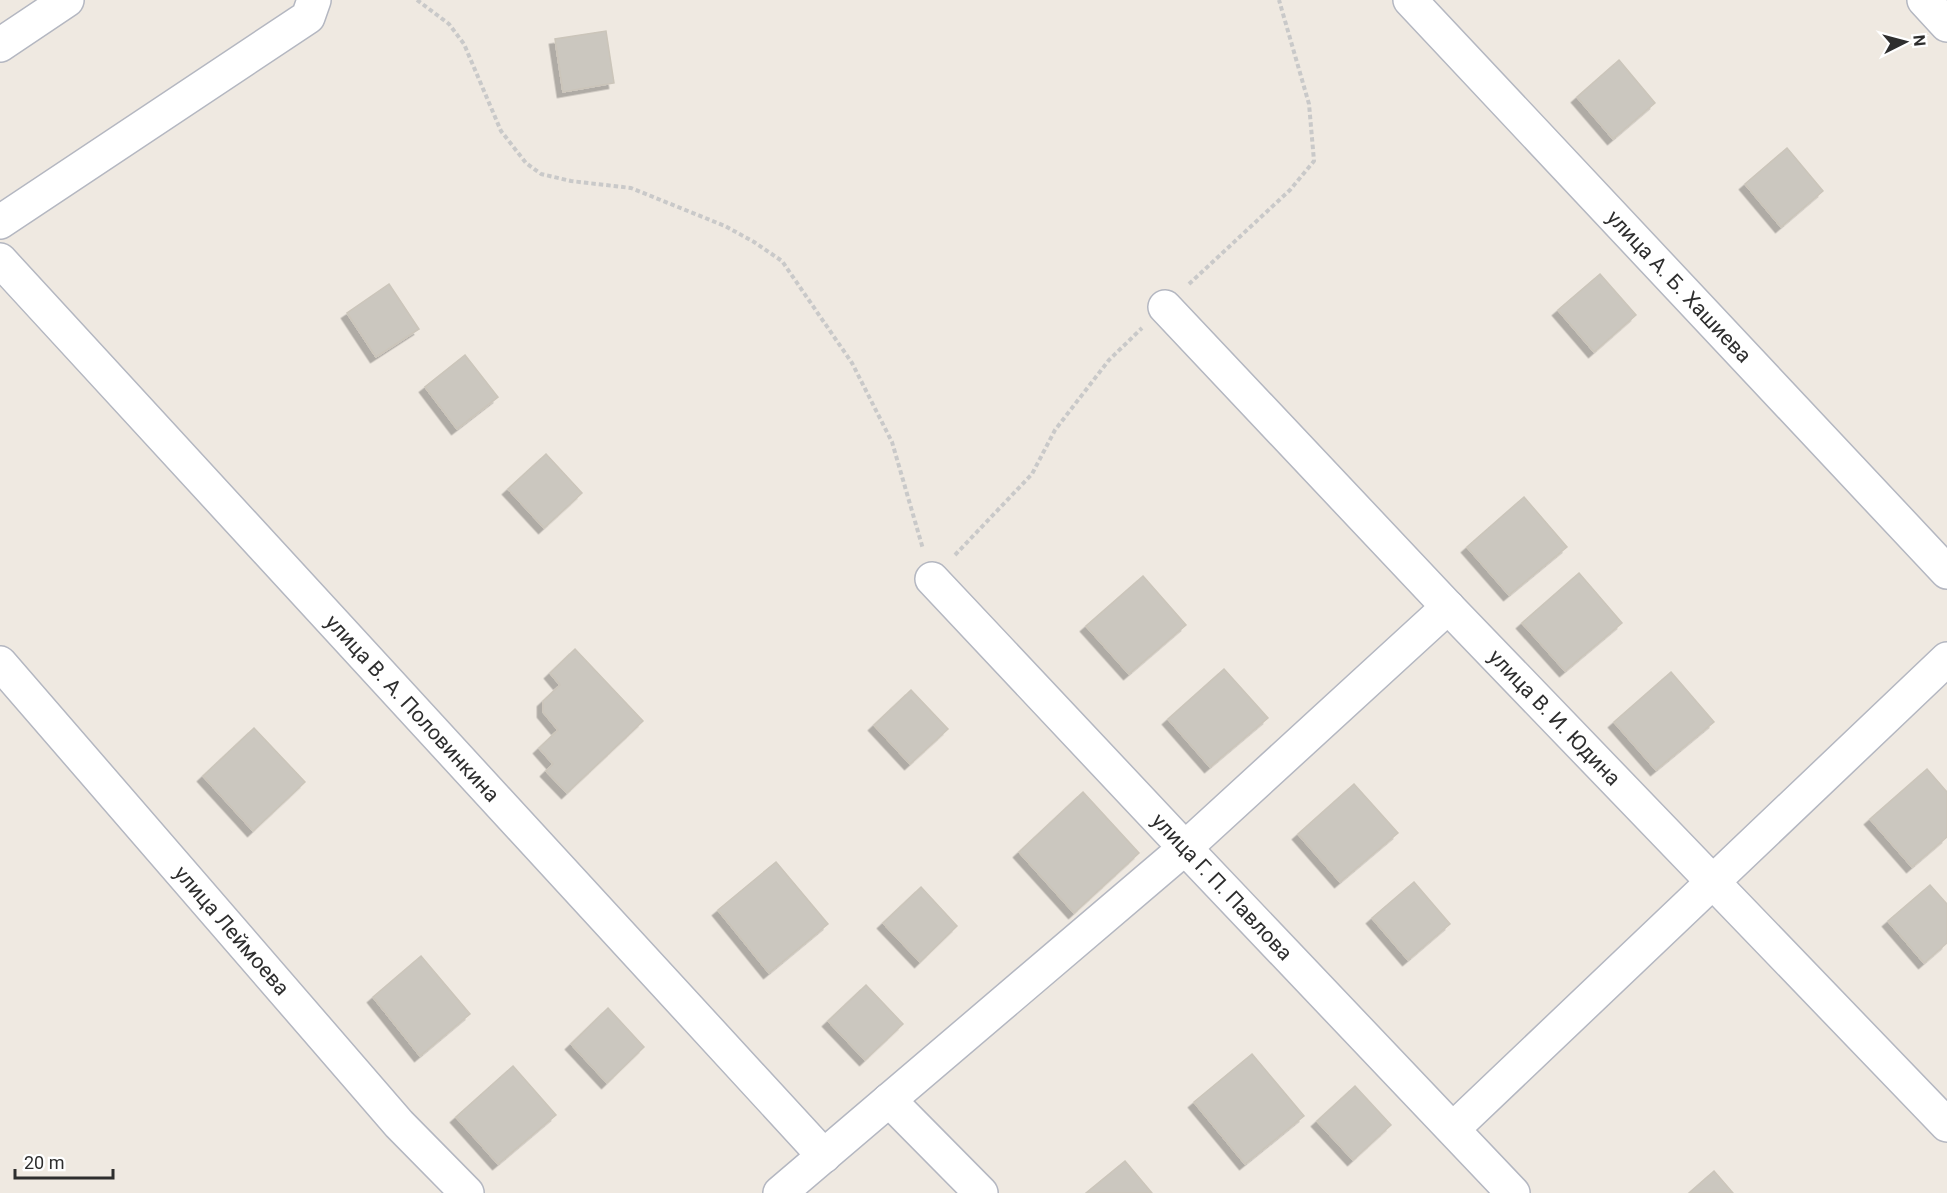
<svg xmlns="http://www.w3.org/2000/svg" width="1947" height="1193" viewBox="0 0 1947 1193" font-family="Roboto,sans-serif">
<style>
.building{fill:#cbc7bf;stroke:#cbc5ba;stroke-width:1.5;filter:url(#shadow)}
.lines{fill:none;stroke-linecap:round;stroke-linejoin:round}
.minor-casing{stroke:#b4b7c1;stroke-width:36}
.path{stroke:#c9c9c9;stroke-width:4;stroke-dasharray:4.5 3;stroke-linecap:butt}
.minor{stroke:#fff;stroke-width:33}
.labels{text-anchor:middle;stroke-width:5;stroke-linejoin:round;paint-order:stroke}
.street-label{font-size:21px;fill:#2e2e2e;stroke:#fff}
</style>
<defs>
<filter id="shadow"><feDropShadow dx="-5.5" dy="5.5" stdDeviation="0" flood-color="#0004"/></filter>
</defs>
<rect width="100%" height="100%" fill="#efe9e1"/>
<g class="building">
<path d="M606 31 614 83 563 92 555 39Z"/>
<path d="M1619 60 1655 103 1613 139 1577 97Z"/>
<path d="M1787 148 1823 191 1781 227 1745 184Z"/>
<path d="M1600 274 1636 315 1594 352 1558 310Z"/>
<path d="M389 284 419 329 376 357 347 313Z"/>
<path d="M465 355 498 397 457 429 425 387Z"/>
<path d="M546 454 582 493 544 528 508 489Z"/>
<path d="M1524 497 1567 547 1509 595 1467 547Z"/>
<path d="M1579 573 1622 623 1565 671 1522 623Z"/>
<path d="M1143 576 1186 625 1129 674 1086 626Z"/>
<path d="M575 649 643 721 567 793 546 771 553 764 539 748 558 730 543 712V701L560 685 550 673Z"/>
<path d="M1224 669 1268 718 1210 767 1168 719Z"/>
<path d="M1671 672 1714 722 1656 770 1614 722Z"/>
<path d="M911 690 948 729 910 764 874 725Z"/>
<path d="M254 728 305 782 253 831 203 776Z"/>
<path d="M1927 769 1947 792V837L1912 867 1870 819Z"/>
<path d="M1354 784 1398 833 1340 882 1298 834Z"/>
<path d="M1083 792 1139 853 1074 913 1019 852Z"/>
<path d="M776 862 828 924 769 973 718 910Z"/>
<path d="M1414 882 1450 924 1408 960 1372 918Z"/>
<path d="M1930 885 1947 904V943L1924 963 1888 921Z"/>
<path d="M921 887 957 926 920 962 883 923Z"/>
<path d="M421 956 470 1014 420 1056 373 997Z"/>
<path d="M866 985 903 1024 865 1060 828 1021Z"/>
<path d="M608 1008 644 1047 607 1083 571 1044Z"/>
<path d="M1252 1054 1304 1116 1245 1164 1194 1102Z"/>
<path d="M513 1066 556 1115 498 1164 456 1117Z"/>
<path d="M1355 1086 1391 1125 1353 1160 1317 1121Z"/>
<path d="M1125 1161 1152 1193H1086Z"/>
<path d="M1714 1171 1733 1193H1689Z"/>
</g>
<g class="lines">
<defs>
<g id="minor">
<path id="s1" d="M1410 0 1947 572"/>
<path d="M1924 0 1947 25"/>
<path d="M0 45 67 0"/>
<path d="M0 222 308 17 314 0"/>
<path id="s2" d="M0 260 824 1156"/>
<path id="s3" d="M1165 307 1448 607 1947 1125"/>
<path id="s4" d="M932 579 1185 848 1513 1193"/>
<path id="s5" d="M0 663 399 1124 467 1193"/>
<path d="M889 1100 981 1193"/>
<path d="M1453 1129 1947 659"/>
<path d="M780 1193 1185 848 1448 607"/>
</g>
</defs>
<use href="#minor" class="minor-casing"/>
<g class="path">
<path d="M417 0 449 24 464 44 501 131 526 163 541 174 571 181 631 188 725 226 754 242 782 261 852 363 892 442 923 549"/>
<path d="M1189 284 1290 190 1314 161 1309 104 1279 0"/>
<path d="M955 555 1032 474 1055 430 1109 360 1142 328"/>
</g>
<use href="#minor" class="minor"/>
</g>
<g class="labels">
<g class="street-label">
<text dy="7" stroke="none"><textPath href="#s1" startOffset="393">улица А. Б. Хашиева</textPath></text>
<text dy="7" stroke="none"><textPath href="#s2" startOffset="609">улица В. А. Половинкина</textPath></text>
<text dy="7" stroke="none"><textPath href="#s3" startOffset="566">улица В. И. Юдина</textPath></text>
<text dy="7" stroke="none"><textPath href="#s4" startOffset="423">улица Г. П. Павлова</textPath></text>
<text dy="7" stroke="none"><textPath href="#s5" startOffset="354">улица Леймоева</textPath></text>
</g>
</g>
<g transform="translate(1905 42) rotate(84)" stroke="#ffffff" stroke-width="4.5" paint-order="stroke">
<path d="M0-4.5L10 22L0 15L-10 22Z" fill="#2e2e2e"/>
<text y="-9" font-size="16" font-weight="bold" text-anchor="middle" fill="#2e2e2e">N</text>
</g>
<path d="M15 1169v9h98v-9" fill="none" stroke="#2e2e2e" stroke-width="3"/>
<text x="24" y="1169" font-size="18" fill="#2e2e2e" stroke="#ffffff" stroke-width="4.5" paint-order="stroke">20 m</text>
</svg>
